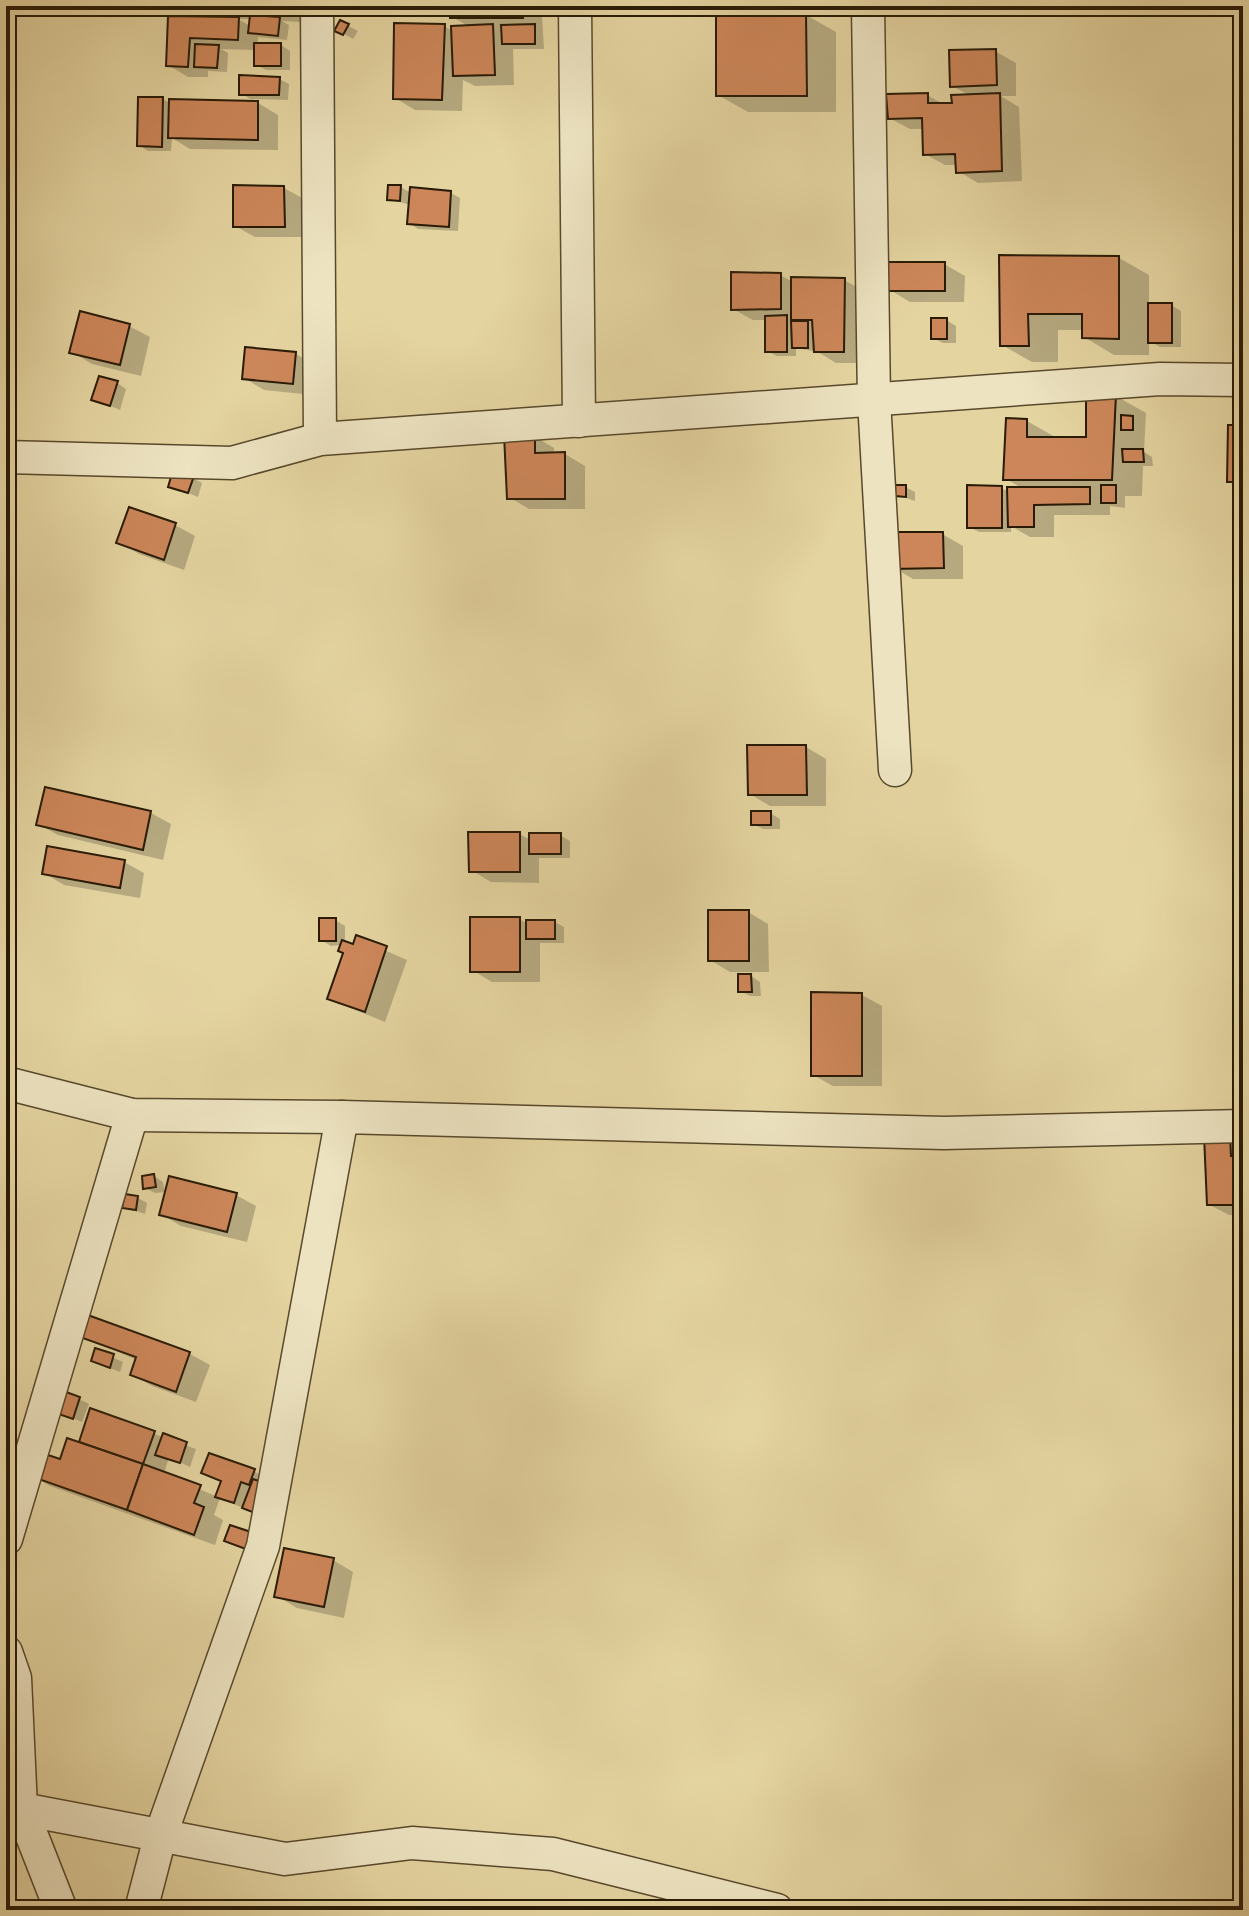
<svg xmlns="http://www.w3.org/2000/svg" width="1249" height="1916" viewBox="0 0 1249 1916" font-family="Alegreya,serif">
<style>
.shadow{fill:#0003;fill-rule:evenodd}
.building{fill:#cc8659;stroke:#291b06;stroke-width:2}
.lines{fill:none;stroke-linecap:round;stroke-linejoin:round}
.minor-casing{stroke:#58492c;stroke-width:35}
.minor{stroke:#ede3c1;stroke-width:32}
</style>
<rect width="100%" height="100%" fill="#e4d4a0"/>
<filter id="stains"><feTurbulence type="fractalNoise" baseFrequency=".0025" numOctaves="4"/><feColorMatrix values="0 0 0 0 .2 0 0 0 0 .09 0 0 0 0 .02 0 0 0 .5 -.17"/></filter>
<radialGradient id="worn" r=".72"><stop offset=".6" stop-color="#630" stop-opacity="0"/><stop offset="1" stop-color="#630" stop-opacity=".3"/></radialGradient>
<g class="shadow">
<path d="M171 6H300V22L282 21 289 25 287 40 258 37V45H281L290 51V70H266L256 65V50L221 49 228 53 227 72 208 71V77H188L168 65 193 18ZM237 19H251V26Z"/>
<path d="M452 6H525L542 16 544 49H513L514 85 475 86 463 80 462 111 415 110 395 98 444 26 454 32 470 27 452 17Z"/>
<path d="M806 15 836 32V112H748L718 95Z"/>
<path d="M341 22 358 31 353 39 337 30Z"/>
<path d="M995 51 1016 63V96H1001L1019 107 1022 181 978 183 958 171V165H945L925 154 924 129H910L889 118 927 95 945 105 971 96 952 86Z"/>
<path d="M279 79 289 84 288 100 250 99 241 93Z"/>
<path d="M163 99 171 104 258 103 278 115V150L190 149 172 138 171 151H148L139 145Z"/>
<path d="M401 187 411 193H451L460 198 458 231 418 229 409 223 410 205 390 199Z"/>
<path d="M284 188 304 199V237H255L235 226Z"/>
<path d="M1001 257 1119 258 1149 275V305H1171L1181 311V347H1160L1149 341V355H1114L1084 337V330H1058V362H1032L1002 345Z"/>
<path d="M944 264 965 276 964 302H910L890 290Z"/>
<path d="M780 275 793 282 844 280 864 291V363H836L818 352 796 348V356H777L767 351V320H753L733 309Z"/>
<path d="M946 320 956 326V343H943L933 338Z"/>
<path d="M129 326 150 337 141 376 92 364 72 352Z"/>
<path d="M296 354 316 366 313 395 264 390 244 378Z"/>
<path d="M117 383 126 389 120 410 94 399Z"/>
<path d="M1116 396 1146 413 1144 452 1152 457 1153 466H1143L1142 496H1125V508L1110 506V515H1054V537H1030L1011 526V532H979L969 527 1001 488 1009 492 1023 489 1005 478 1027 421 1057 438 1088 439Z"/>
<path d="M1243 427V489L1229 481Z"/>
<path d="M534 436 554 448V454H565L585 466V509H529L509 497Z"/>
<path d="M193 478 202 483 198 497 171 486Z"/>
<path d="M905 487 915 492V501L897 495Z"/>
<path d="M175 525 195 536 184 570 139 554 119 542Z"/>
<path d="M942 534 963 546V579H913L893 567Z"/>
<path d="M806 747 826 759V806H770L750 794Z"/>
<path d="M47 789 151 813 171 824 163 860 58 835 38 824Z"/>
<path d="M770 813 780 819V829H763L753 824Z"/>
<path d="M519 834 531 840 560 835 570 841V858H539V883L491 882 471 870Z"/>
<path d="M124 862 144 873 140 898 64 885 44 873Z"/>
<path d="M748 912 768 924 769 972H730L710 960Z"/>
<path d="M519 919 528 924 555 922 564 927V943H540V982H492L472 970Z"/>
<path d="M335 920 345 926V943L354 946 357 938 407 960 385 1022 329 999 345 953 342 945 331 946 321 940Z"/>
<path d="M751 976 760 982 761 996H750L740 991Z"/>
<path d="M862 995 882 1006V1086H833L813 1075Z"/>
<path d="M1230 1137 1243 1145V1215H1229L1208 1204Z"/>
<path d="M154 1176 163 1182 165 1192 155 1193 145 1188Z"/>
<path d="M236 1195 256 1206 247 1242 181 1226 161 1214Z"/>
<path d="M138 1198 147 1203 145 1214 124 1207Z"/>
<path d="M86 1317 190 1354 210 1365 196 1402 152 1386 132 1374 137 1360 79 1335Z"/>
<path d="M96 1350 123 1362 120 1372 102 1365Z"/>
<path d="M79 1399 89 1404 82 1422 53 1410Z"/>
<path d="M91 1411 196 1449 190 1467 169 1457 164 1474 218 1497 223 1482 204 1472 254 1471 263 1477 254 1513 220 1498 214 1515 223 1520 215 1545 50 1486 30 1474 61 1462 80 1444Z"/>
<path d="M333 1560 353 1572 344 1618 297 1608 277 1596Z"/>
</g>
<g class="building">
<path d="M188 6H280V11Z"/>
<path d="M451 6H523V18H450Z"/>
<path d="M716 13H806L807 96H716Z"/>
<path d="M250 15 280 17 278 36 248 33Z"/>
<path d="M168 16 239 17 238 40 190 38 188 67 166 66Z"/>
<path d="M340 20 349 24 343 35 334 31Z"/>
<path d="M394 23 445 24 442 100 393 99Z"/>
<path d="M493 24 495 75 453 76 451 26Z"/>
<path d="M535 24V44H502L501 25Z"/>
<rect x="254" y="43" width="27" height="23"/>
<path d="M195 44 219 45 217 68 194 67Z"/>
<path d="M996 49 997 85 950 87 949 50Z"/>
<path d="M239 75 280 77 279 95H239Z"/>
<path d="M928 93V103H952L951 95 1000 93 1002 171 956 173 955 154 923 155 922 118 888 119 886 94Z"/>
<path d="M138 97H163L162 147 137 146Z"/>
<path d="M169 99 258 101V140L168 138Z"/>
<path d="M233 185 284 186 285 227H233Z"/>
<path d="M388 185H401L400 201 387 200Z"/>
<path d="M410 187 451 191 449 227 407 224Z"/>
<path d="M999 255 1119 256V339L1082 338V314H1028L1029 346H1000Z"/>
<rect x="888" y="262" width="57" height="29"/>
<path d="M731 272 781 273V309L731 310Z"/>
<path d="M791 277 845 278 844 352H814L812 320H791Z"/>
<rect x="1148" y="303" width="24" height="40"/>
<path d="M80 311 130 324 120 365 69 353Z"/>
<path d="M787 315V352H765V316Z"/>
<rect x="931" y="318" width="16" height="21"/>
<path d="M791 321H808V348H792Z"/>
<path d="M245 347 296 352 293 384 242 379Z"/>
<path d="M99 376 118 381 110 406 91 400Z"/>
<path d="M1086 394H1116L1112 480H1003L1006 418 1027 419V437H1086Z"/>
<path d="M1121 415 1133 416V430H1121Z"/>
<path d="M1228 425H1243V482H1227Z"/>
<path d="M504 434H535V453L565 452V499H507Z"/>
<path d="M1122 449H1143L1144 462H1123Z"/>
<path d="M173 470 194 476 188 493 168 487Z"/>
<path d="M895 485H906V497L895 496Z"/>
<path d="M967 485 1002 486V528H967Z"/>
<rect x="1101" y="485" width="15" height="18"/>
<path d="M1007 487H1090V504L1034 505V527H1008Z"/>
<path d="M129 507 176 523 164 560 116 543Z"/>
<path d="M890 532H943L944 568 891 569Z"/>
<path d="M747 745H806L807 795H748Z"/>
<path d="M45 787 151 811 143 850 36 825Z"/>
<rect x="751" y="811" width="20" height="14"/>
<path d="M468 832H520V872H469Z"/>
<rect x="529" y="833" width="32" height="21"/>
<path d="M47 846 125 860 120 888 42 874Z"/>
<rect x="708" y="910" width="41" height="51"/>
<rect x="470" y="917" width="50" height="55"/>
<rect x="319" y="918" width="17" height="23"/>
<rect x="526" y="920" width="29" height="19"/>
<path d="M356 935 387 946 365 1012 327 999 343 953 338 951 342 940 353 944Z"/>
<path d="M738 974H751L752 992H738Z"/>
<path d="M811 992 862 993V1076H811Z"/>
<path d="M1204 1135H1230L1231 1156H1243V1205H1207Z"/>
<path d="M154 1174 156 1187 143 1189 142 1176Z"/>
<path d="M169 1176 237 1193 227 1232 159 1215Z"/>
<path d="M125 1194 138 1196 136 1210 122 1208Z"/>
<path d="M85 1314 190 1352 176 1392 130 1375 136 1357 77 1336Z"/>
<path d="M95 1348 114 1354 110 1368 91 1361Z"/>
<path d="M58 1389 80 1397 73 1419 50 1411Z"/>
<path d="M90 1408 155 1431 143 1464 79 1442Z"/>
<path d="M163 1433 187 1442 180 1463 155 1455Z"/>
<path d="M67 1438 143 1464 127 1510 27 1475 36 1451 60 1459Z"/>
<path d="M209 1453 255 1469 249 1485 241 1482 234 1503 215 1497 221 1481 201 1473Z"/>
<path d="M143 1464 201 1485 194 1503 204 1507 194 1535 127 1510Z"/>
<path d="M253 1479 271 1485 260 1515 242 1508Z"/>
<path d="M230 1525 257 1534 251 1551 224 1541Z"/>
<path d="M284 1548 334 1558 324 1607 274 1597Z"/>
</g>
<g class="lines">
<defs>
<g id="minor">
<path d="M317 6 320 439"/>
<path d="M575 6 579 421"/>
<path d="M868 6 874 400 895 770"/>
<path d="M6 457 232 463 320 439 1160 379 1243 380"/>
<path d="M6 1083 132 1115 342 1117"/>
<path d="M6 1539 132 1115"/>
<path d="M6 1652 15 1678 21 1808 61 1910"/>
<path d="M6 1806 285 1859 412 1843 553 1854 777 1910"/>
<path d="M141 1910 160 1837 263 1546 342 1117 944 1133 1243 1126"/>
</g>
</defs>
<use href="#minor" class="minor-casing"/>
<use href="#minor" class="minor"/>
</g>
<rect width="1249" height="1916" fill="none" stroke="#e4d4a0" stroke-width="32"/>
<rect x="8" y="8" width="1233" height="1900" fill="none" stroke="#291b06" stroke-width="4"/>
<rect x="16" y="16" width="1217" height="1884" fill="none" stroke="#291b06" stroke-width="2"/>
<rect width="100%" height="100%" filter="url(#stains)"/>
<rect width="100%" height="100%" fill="url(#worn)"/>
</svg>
